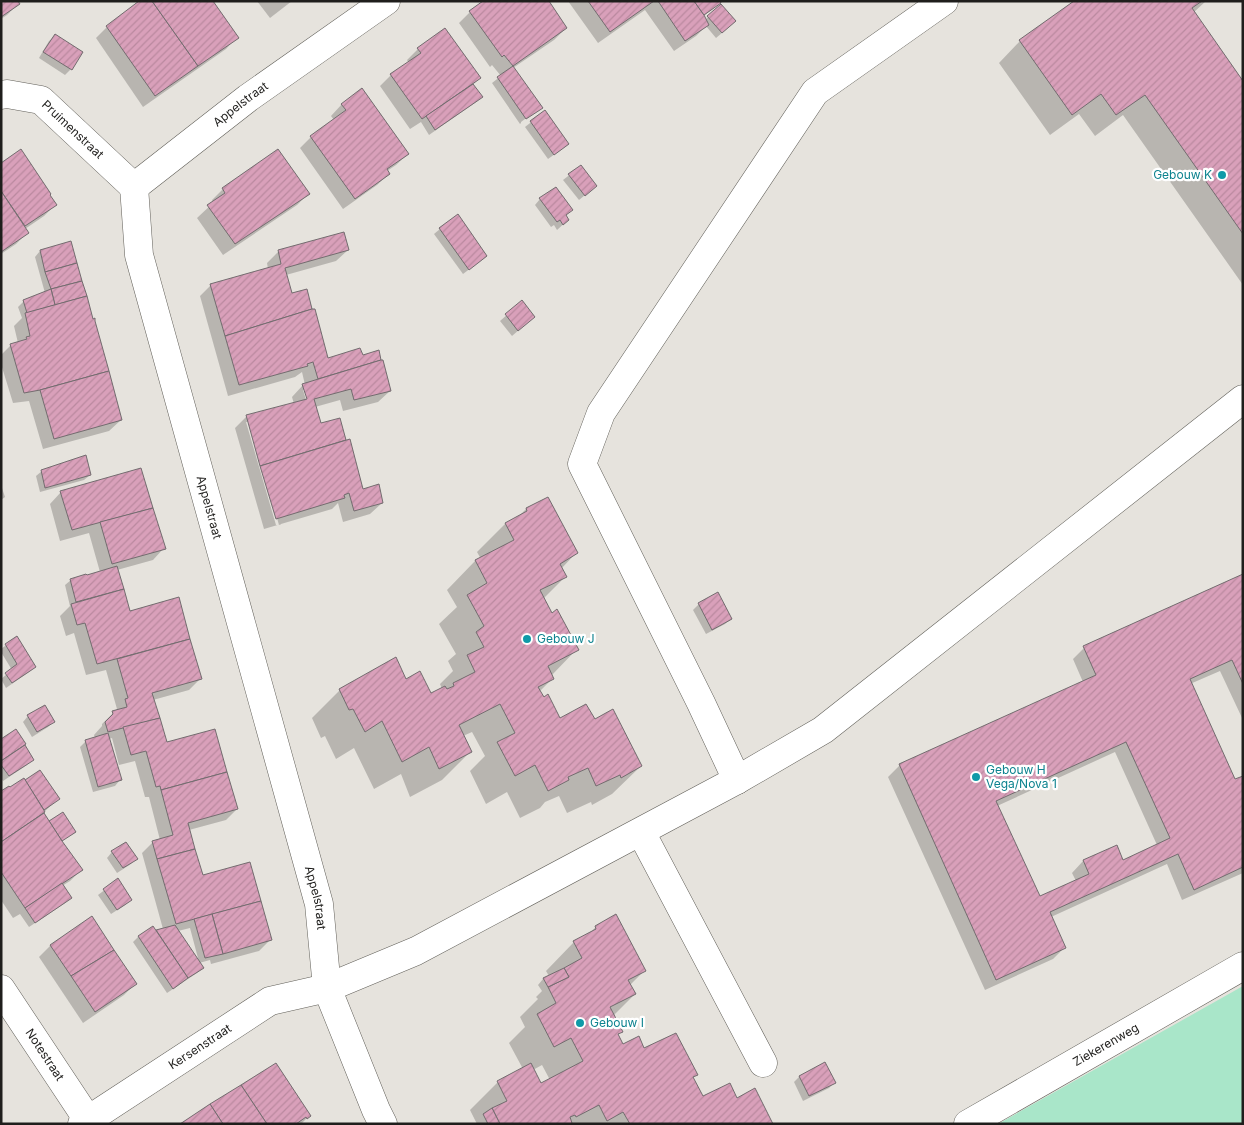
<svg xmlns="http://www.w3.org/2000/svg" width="1244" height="1125" viewBox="0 0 1244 1125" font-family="Inter,sans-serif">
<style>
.green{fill:#a9e6c9}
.shadow{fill:#0003;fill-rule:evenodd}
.building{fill:url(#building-hatch);stroke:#736c6f;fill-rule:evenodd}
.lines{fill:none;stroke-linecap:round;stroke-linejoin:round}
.minor-casing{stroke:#62605a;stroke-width:29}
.minor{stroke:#fff;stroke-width:28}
.culture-dot{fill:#0f9aa8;stroke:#fff;stroke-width:2}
.labels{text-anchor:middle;stroke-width:4.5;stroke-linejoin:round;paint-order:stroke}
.street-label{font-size:12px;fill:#1f1e1c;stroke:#fff}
.culture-label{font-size:12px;fill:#0d838f;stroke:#fff;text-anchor:start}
</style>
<defs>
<pattern id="building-hatch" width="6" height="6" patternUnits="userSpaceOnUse" patternTransform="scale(1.25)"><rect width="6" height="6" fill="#d9a0ba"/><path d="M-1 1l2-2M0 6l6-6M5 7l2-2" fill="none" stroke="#ba899f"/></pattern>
</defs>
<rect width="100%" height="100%" fill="#e6e3dd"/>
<path class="green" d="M1243 986V1124H998Z"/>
<g class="shadow">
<path d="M1 1 18 4 7 15 1 19Z"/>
<path d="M257 1H292L270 18Z"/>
<path d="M568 1H718L719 3 714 8 703 16 705 20 721 5 729 27 716 38 706 26 696 36 674 51 645 10 598 43Z"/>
<path d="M1076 1H1206L1193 13 1243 83V285L1123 115 1095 136 1079 114 1050 135 999 63 1020 41Z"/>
<path d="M470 12 566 28 554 40 513 68 537 110 521 122V123L520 124 492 83 501 76 492 65 490 67 459 23Z"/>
<path d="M107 27 237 37 226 49 143 107 96 38Z"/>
<path d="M55 36 71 69 65 75 39 58 49 41Z"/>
<path d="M418 49 479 78 473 85 481 97 476 102 429 135 421 122 410 129 380 86 391 75 409 63 407 60Z"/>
<path d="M342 104 408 154 396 165 387 171 389 174 377 185 343 209 300 148 311 137 334 120 331 116Z"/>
<path d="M544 112 562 149 548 159 525 127Z"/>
<path d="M1 164 49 195 55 205 44 216 25 229 27 233 16 244 1 254Z"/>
<path d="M581 166 590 191 579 200 563 180Z"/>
<path d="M223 189 308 194 297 205 223 255 197 218 213 203 212 200Z"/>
<path d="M540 199 572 210 566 215 568 220 557 230 554 225 551 227 535 205Z"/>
<path d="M440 229 480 261 463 274 434 234Z"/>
<path d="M348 250 336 261 286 275 291 295 327 359 362 357 378 352 390 391 378 402 343 411 340 400 315 407 320 425 339 419 345 442 362 490 382 503 370 514 343 522 338 503 332 509 264 529 235 428 246 417 294 404 292 397 303 385H305L302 372 295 377 228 396 200 296 211 285 268 269 267 263 278 252ZM303 390H306L310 405 308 406ZM246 422H249L279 525H276Z"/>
<path d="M40 251 121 420 109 431 43 449 29 401 13 403 1 364V355L10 346 18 343 14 326 22 318 18 307 24 301 45 293 35 257Z"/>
<path d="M522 302 528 322 512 336 500 321Z"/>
<path d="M42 471 90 475 84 480 40 492 36 476Z"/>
<path d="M1 485 5 497 1 500Z"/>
<path d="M61 492 164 548 153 560 117 570 129 613 178 599 201 678 189 690 153 700 166 744 237 809 226 820 189 830 202 877 271 939 259 951 211 964 210 960 199 963 202 968 197 973 167 993 133 942 138 937 163 929 142 853 153 842 160 840 149 797H145L135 761 119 765 112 738 109 739 120 780 115 786 93 792 80 747 86 741 95 738 94 735 102 726V724L117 709 106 670 86 675 74 633 66 636 60 616 70 606 65 585 71 580 86 577 100 572 89 533 60 541 50 504ZM190 928 199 962 178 931Z"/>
<path d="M526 509 576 553 561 569 565 577 543 599 552 615 577 649 551 676 552 679 539 692 560 720 594 721 641 766 612 794 592 805 591 802 567 813 559 796 545 802 540 808 520 818 507 792 486 804 470 771 485 756 472 732 463 736 470 752 442 780 410 797 401 774 374 789 354 748 336 759 325 736 321 738 312 718 340 690 406 680 431 695 442 689 440 684 453 671 448 661 456 654 439 624 457 607 447 590 475 561 481 559 477 552 505 524 517 518Z"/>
<path d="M1243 575V720L1220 671 1190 684 1234 781 1243 777V873L1182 900 1167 864 1051 917 1064 948 1053 959 985 990 888 777 900 765 1083 682 1073 659 1084 648ZM1115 752 1157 845 1123 861 1116 846 1083 861 1072 873 1076 881 1039 898 997 806Z"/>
<path d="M718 594 731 619 725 624 706 634 693 610 699 604Z"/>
<path d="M17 637 35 667 29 672 6 688 1 679 12 670 1 652V649Z"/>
<path d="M28 716 54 721 48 727 32 737 23 722Z"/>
<path d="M1 740 23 745 32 759 27 765 3 781 1 778V767H4L1 763Z"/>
<path d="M9 787 58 799 43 813 49 823 75 831 61 842 81 870 70 881 62 886 65 903 29 927 20 914 13 918 1 900V793Z"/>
<path d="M112 852 136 858 131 864 117 873 107 858Z"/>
<path d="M118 880 131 899 125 905 111 914 98 895Z"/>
<path d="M92 917 135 984 124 995 83 1023 39 957 50 946Z"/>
<path d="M596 927 644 971 630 985 635 994 613 1016 621 1031 617 1035 623 1046 644 1050 696 1074 692 1079 702 1098 736 1100 772 1124H477L470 1110 498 1082 523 1069 509 1043 525 1027 520 1017 538 999 536 997 542 991 538 985 543 979 549 976 546 971 574 942 586 936ZM542 1065 550 1080 541 1085 533 1070Z"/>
<path d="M799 1077 834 1083 829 1088 803 1101 794 1082Z"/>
<path d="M309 1116 301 1124H183Z"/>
</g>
<g class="building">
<path d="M1 1H18L20 4 1 17Z"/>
<path d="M139 1H152L198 66 155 96 106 26Z"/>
<path d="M152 1H213L239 38 198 66Z"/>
<path d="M483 1H549L567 28 513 66 504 55 502 57 469 11Z"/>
<path d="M588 1H654L610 32Z"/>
<path d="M658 1H694L704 15 709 25 685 41Z"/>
<path d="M694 1H720L721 3 704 15Z"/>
<path d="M1074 1H1202L1192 8 1243 81V234L1145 95 1116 115 1101 94 1072 115 1019 40Z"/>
<path d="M721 4 736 21 722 33 707 16Z"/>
<path d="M445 28 481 78 422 119 390 74 421 53 417 48Z"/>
<path d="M55 34 83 52 72 70 43 52Z"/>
<path d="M513 66 543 108 526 119 497 77Z"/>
<path d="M473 84 483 97 435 130 426 116Z"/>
<path d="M362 88 409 154 387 169 390 174 355 199 310 136 346 110 341 104Z"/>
<path d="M545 110 569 144 554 155 530 121Z"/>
<path d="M21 149 51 194 50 195 57 205 25 226 1 191V163Z"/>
<path d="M278 149 310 194 235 244 207 205 225 193 222 188Z"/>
<path d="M581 165 597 186 585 196 568 174Z"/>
<path d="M556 187 573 210 566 215 569 220 563 225 560 220 557 222 539 198Z"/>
<path d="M1 191 29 233 1 252Z"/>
<path d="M458 214 487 256 469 270 439 228Z"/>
<path d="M344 232 349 250 285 268 292 293 307 289 312 309 225 336 210 284 281 264 278 250Z"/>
<path d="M71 241 77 263 45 272 40 250Z"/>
<path d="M77 263 82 281 51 289 45 272Z"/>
<path d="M82 281 87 296 55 305 51 289Z"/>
<path d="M51 289 55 305 27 313 23 300Z"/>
<path d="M87 296 93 319 95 318V321L109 371 40 390 24 393 10 344 27 339 26 337 30 336 25 313Z"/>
<path d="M522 300 535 317 518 331 505 314Z"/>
<path d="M312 309H315L328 358 360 348 363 355 379 350 381 360 318 379 313 362 307 364 308 366 239 385 225 336Z"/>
<path d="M381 360H383L391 391 354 400 351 389 314 399 321 423 340 418 346 440 260 466 246 415 307 399 302 384Z"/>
<path d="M109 371 122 420 54 439 40 390Z"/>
<path d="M350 439 363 489 379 484 383 503 354 511 349 493 344 495 345 498 276 519 260 466Z"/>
<path d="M86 455 91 475 45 488 41 470Z"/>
<path d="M141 468 153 508 72 530 60 491Z"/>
<path d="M548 497 578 553 560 564 567 577 540 590 552 613 557 609 579 650 548 666 554 679 538 687 544 697 548 694 560 718 586 704 595 719 613 709 642 766 621 778 620 775 596 786 588 768 568 777 569 780 548 791 535 765 515 776 497 742 515 733 500 704 459 725 472 752 439 769 429 747 402 762 382 721 365 732 353 709 349 710 339 689 396 657 406 679 420 671 431 693 445 686 447 689 454 686 453 683 475 672 467 655 484 647 476 632 484 626 467 595 487 583 475 560 514 540 505 523 527 511 526 508Z"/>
<path d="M153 508 166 549 112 564 100 522Z"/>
<path d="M117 566 124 589 76 602 70 579 86 574 87 575Z"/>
<path d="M1243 574V684L1232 660 1190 679 1235 779 1243 776V867L1194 890 1178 854 1050 912 1066 948 996 980 899 764 1096 675 1083 646ZM1126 742 1170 838 1123 860 1117 845 1083 860 1089 874 1040 896 996 801Z"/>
<path d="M124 589 130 611 179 597 190 639 97 664 85 623 77 625 71 604Z"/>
<path d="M718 592 732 619 712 630 698 603Z"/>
<path d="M17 636 36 667 12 683 5 673 17 664 5 644Z"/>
<path d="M190 639 202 679 152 693 160 718 108 732 105 722 113 714 112 711 127 707 125 699 128 698 117 659Z"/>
<path d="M45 705 55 722 37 732 27 715Z"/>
<path d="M160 718 167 742 215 729 227 772 161 790 160 786 156 787 146 751 131 755 123 727Z"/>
<path d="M16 729 26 744 1 761V739Z"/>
<path d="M108 733 122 780 98 787 85 740Z"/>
<path d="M25 745 34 760 9 776 1 765V761Z"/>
<path d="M40 770 60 799 44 810 25 780Z"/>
<path d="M227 772 238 809 188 823 195 849 157 859 152 841 173 835 161 790Z"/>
<path d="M24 778 45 812 1 842V791L9 786 10 787Z"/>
<path d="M63 812 76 832 62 841 49 821Z"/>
<path d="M44 813 62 841 83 870 25 908 1 872V842Z"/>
<path d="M126 842 138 859 123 868 111 851Z"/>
<path d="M195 849 203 875 250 862 261 901 176 924 157 859Z"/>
<path d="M118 878 132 900 117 910 103 889Z"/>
<path d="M62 883 72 898 35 923 25 908Z"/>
<path d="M261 901 272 940 223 954 212 914Z"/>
<path d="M212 914 223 954 205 958 194 919Z"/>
<path d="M616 914 646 971 628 980 636 994 610 1007 623 1032 618 1034 623 1044 639 1036 644 1048 676 1033 698 1075 693 1077 703 1096 730 1083 737 1098 755 1088 773 1124H630L623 1112 607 1121 599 1105 576 1117 575 1115 570 1117 572 1123 570 1124H500L492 1108 507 1101 497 1081 531 1063 541 1083 583 1061 571 1038 554 1047 537 1014 556 1003 548 987 569 977 564 968 582 958 573 941 596 929 595 926Z"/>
<path d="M92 916 114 950 71 976 50 945Z"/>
<path d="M175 925 204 968 188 978 156 930Z"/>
<path d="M153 926 188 978 173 989 138 936Z"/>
<path d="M114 950 137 984 95 1012 71 976Z"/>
<path d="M564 968 569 977 548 987 543 978Z"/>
<path d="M825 1062 836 1083 809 1096 799 1076Z"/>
<path d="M276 1063 311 1116 307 1119 306 1117 296 1124H267L241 1085Z"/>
<path d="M241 1085 267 1124H223L210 1104Z"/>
<path d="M210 1104 223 1124H180Z"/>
<path d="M492 1108 500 1124H488L483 1114Z"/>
</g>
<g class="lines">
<defs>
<g id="minor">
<path id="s1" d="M1 95 7 94 41 100 134 187"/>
<path id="s2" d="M134 187 139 255 319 904 327 988 376 1110 383 1124"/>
<path id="s3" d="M134 187 248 98 386 1"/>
<path d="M737 780 701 703 582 464 601 413 815 92 944 1"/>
<path d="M641 832 763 1063"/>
<path id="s4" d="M1 989 88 1120"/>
<path id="s5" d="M82 1124 270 1001 327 988 416 951 737 780 823 730 1243 399"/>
<path id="s6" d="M968 1124 1243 966"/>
</g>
</defs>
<use href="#minor" class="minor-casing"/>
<use href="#minor" class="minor"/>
</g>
<g class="culture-dot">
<circle cx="1222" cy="175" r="5"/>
<circle cx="527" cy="639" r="5"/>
<circle cx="976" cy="777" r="5"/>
<circle cx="580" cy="1023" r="5"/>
</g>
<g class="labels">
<g class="street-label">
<text dy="4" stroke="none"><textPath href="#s3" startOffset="135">Appelstraat</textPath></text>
<text dy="4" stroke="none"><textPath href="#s1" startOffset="84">Pruimenstraat</textPath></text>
<text dy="4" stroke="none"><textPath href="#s2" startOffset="330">Appelstraat</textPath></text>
<text dy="4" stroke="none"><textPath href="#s2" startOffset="735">Appelstraat</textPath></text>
<text dy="4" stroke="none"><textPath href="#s6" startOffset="159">Ziekerenweg</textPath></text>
<text dy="4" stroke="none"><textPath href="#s5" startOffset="141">Kersenstraat</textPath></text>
<text dy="4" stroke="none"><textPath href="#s4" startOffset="79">Notestraat</textPath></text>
</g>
<g class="culture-label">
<text x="1212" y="179" text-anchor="end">Gebouw K</text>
<text x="537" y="643">Gebouw J</text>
<text x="986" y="774">Gebouw H<tspan x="986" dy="14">Vega/Nova 1</tspan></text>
<text x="590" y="1027">Gebouw I</text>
</g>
</g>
<rect width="1244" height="1125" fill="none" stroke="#1f1e1c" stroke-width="5"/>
</svg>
